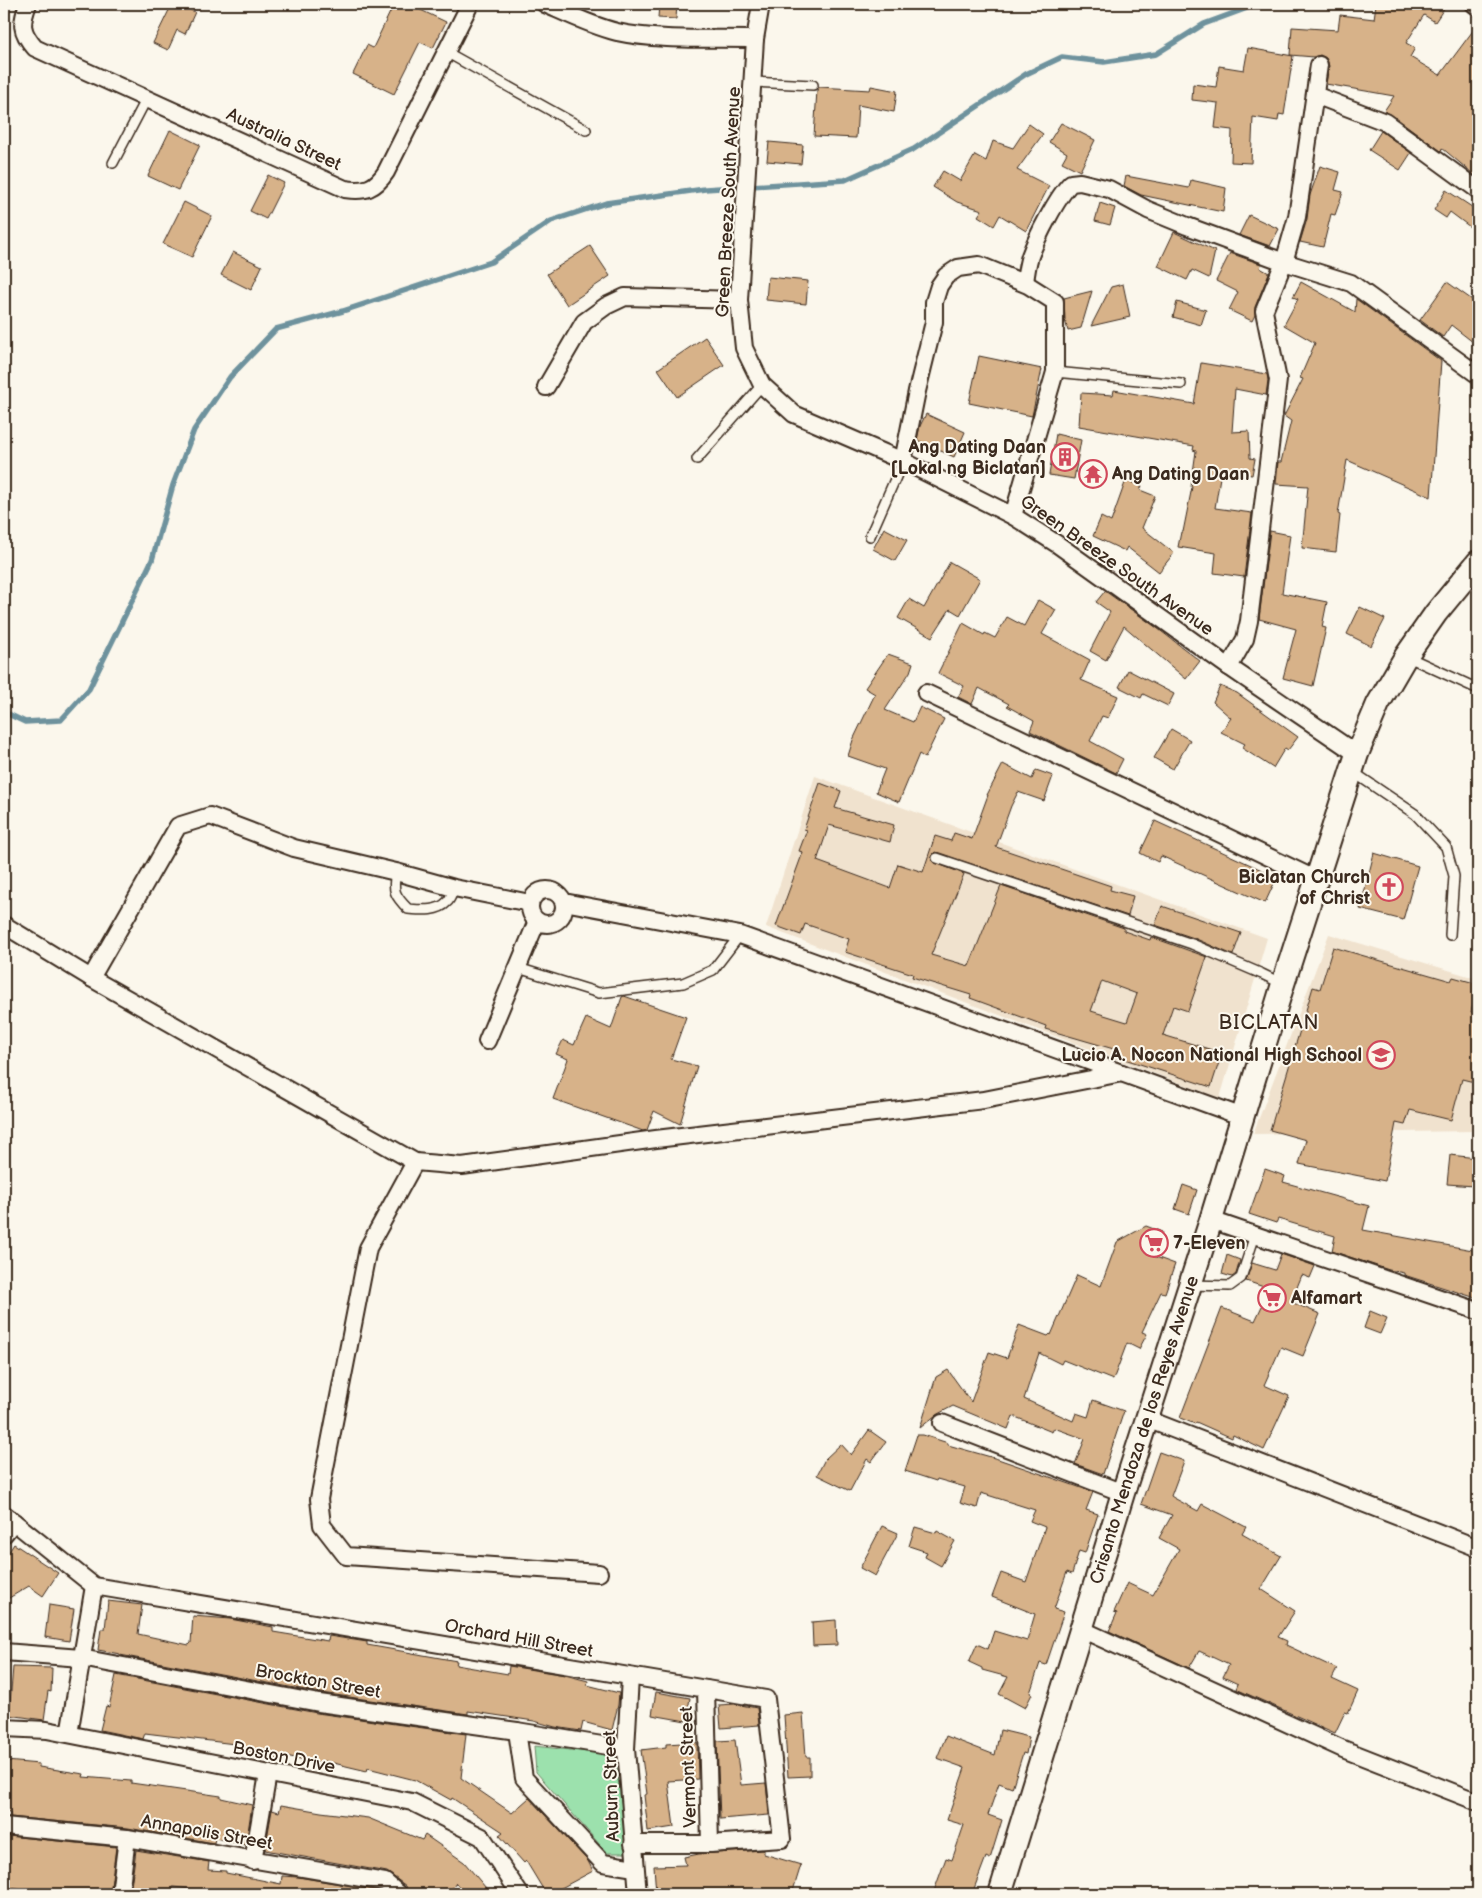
<svg xmlns="http://www.w3.org/2000/svg" width="1482" height="1898" viewBox="0 0 1482 1898" font-family="'Balsamiq Sans',sans-serif">
<style>
.built{fill:#f0e2ce}
.green{fill:#9ce1ad;stroke:#6c8666}
.lines{fill:none;stroke-linecap:round;stroke-linejoin:round}
.stream{stroke:#6e929d;stroke-width:5.5}
.building{fill:#d7b289;stroke:#3b2a1e;fill-rule:evenodd}
.lane-casing{stroke:#3b2a1e;stroke-width:12}
.street-casing{stroke:#3b2a1e;stroke-width:20}
.secondary-casing{stroke:#3b2a1e;stroke-width:26}
.lane{stroke:#fbf7ec;stroke-width:9}
.street{stroke:#fbf7ec;stroke-width:16}
.secondary{stroke:#fbf7ec;stroke-width:22}
.labels{text-anchor:middle;stroke-width:4;stroke-linejoin:round;paint-order:stroke}
.street-label{font-size:18px;fill:#3b2a1e;stroke:#fbf7ec}
.poi-label{font-size:18px;font-weight:bold;fill:#3b2a1e;stroke:#fbf7ec;text-anchor:end}
.quarter-label{font-size:20px;letter-spacing:1px;fill:#3b2a1e;stroke:#fbf7ec}
</style>
<rect width="100%" height="100%" fill="#fbf7ec"/>
<filter id="ink" filterUnits="userSpaceOnUse"><feTurbulence type="fractalNoise" baseFrequency=".02" numOctaves="2"/><feDisplacementMap in="SourceGraphic" scale="10" xChannelSelector="R" yChannelSelector="G"/><feConvolveMatrix kernelMatrix="1 2 1 2 8 2 1 2 1" color-interpolation-filters="sRGB"/></filter>
<g filter="url(#ink)">
<g class="built">
<path d="M815 776 1267 938 1220 1098 766 927Z"/>
<path d="M1329 934 1478 979V1131L1253 1134Z"/>
</g>
<path class="green" d="M534 1746 615 1755 628 1853H607L536 1772Z"/>
<g class="lines">
<path class="stream" d="M4 712 25 722 61 720 89 689 152 560 173 485 194 430 230 377 276 329 343 311 491 262 551 221 606 203 705 189 845 180 914 149 1026 74 1062 57 1104 62 1156 54 1204 24 1258 4"/>
</g>
<g class="building">
<path d="M172 4H178L195 12 185 34 177 30 168 50 153 43Z"/>
<path d="M394 4H408L446 22 433 48 420 42 394 94 353 74 367 45 373 48Z"/>
<path d="M659 4H677L676 19 658 18Z"/>
<path d="M1376 4H1447L1435 22 1424 15 1406 43 1415 48 1410 57 1440 75 1478 24V178L1442 148 1441 151 1391 114 1384 111 1394 96 1326 84 1329 66 1326 58 1320 55 1314 57 1290 55 1292 27 1338 30 1340 15 1374 19Z"/>
<path d="M1248 48 1293 56 1284 115 1279 114 1278 121 1253 117 1251 163 1231 162 1232 130 1215 128 1218 103 1192 100 1193 84 1216 87 1219 66 1244 70Z"/>
<path d="M871 86 897 91 894 112 858 105 856 138 814 136 817 90 819 87 870 90Z"/>
<path d="M1061 123 1095 140 1080 171 1062 162 1067 153 1049 142Z"/>
<path d="M1029 124 1043 134 1017 170 1049 186 1026 231 1000 215 994 226 978 216 982 210 957 202 933 187 943 171 960 181 975 155 986 161 993 141 1013 148Z"/>
<path d="M170 130 200 145 178 190 148 176Z"/>
<path d="M1381 131 1411 153 1400 170 1369 150Z"/>
<path d="M769 142 803 145 801 164 767 161Z"/>
<path d="M1320 166 1340 172 1335 190 1343 192 1335 215 1331 214 1323 247 1300 242 1307 219 1310 195Z"/>
<path d="M268 175 284 183 266 219 250 211Z"/>
<path d="M1126 176 1189 188 1191 180 1226 188 1223 212 1141 195 1124 186Z"/>
<path d="M1446 190 1478 211V233L1450 212 1446 218 1434 210Z"/>
<path d="M184 202 212 216 192 257 163 244Z"/>
<path d="M1100 203 1115 208 1110 225 1095 221Z"/>
<path d="M1249 215 1279 229 1270 246 1239 235Z"/>
<path d="M1174 232 1215 251 1209 278 1192 270 1187 280 1158 266Z"/>
<path d="M590 246 610 276 567 305 547 274Z"/>
<path d="M233 252 262 266 251 290 221 275Z"/>
<path d="M1230 253 1261 264 1260 268 1269 273 1255 307V315L1252 321 1229 310 1238 292 1216 281Z"/>
<path d="M768 277 808 281 806 304 766 300Z"/>
<path d="M1301 282 1355 312 1356 299 1441 361 1431 497 1347 460 1338 514 1340 515 1336 552 1302 548 1308 486 1276 484 1278 462H1281L1291 421 1284 416 1303 379 1300 378 1315 343 1284 325 1298 299 1293 297Z"/>
<path d="M1447 282 1478 304V346L1451 325 1443 337 1420 320Z"/>
<path d="M1123 284 1130 317 1091 326 1111 287Z"/>
<path d="M1092 291 1081 328 1068 331 1065 320 1064 298Z"/>
<path d="M1177 302 1206 310 1201 325 1173 317Z"/>
<path d="M705 337 724 365 677 397 658 369Z"/>
<path d="M979 356 1042 369 1032 416 969 403Z"/>
<path d="M1201 363 1267 374 1268 380 1266 395 1235 389 1232 432 1249 431 1250 458 1255 459 1252 475 1221 471 1215 508 1252 513 1244 577 1214 573 1216 553 1178 547 1181 532H1183L1192 487H1191L1196 451 1193 450 1194 446 1079 426 1081 393 1113 395 1114 390 1194 404Z"/>
<path d="M926 414 965 432 954 457 917 440 920 426Z"/>
<path d="M1056 434 1081 440 1074 479 1049 475Z"/>
<path d="M1126 480 1142 486 1140 490 1155 496 1142 528 1174 553 1159 572 1127 547 1125 551 1093 536 1101 517 1111 522Z"/>
<path d="M884 528 907 540 895 561 873 549Z"/>
<path d="M1270 531 1290 535 1282 593 1327 602 1322 627 1326 628 1313 686 1283 678 1296 629 1259 619Z"/>
<path d="M950 562 980 579 960 615 950 609 932 637 898 618 909 599 924 608Z"/>
<path d="M1105 591 1157 628 1200 661 1186 679 1124 626 1106 660 1090 651 1110 612 1096 602Z"/>
<path d="M1038 600 1056 610 1042 634 1090 660 1081 680 1118 696 1108 718 1102 716 1090 741 1123 759 1116 773 1030 731 1034 721 1007 706 1009 704 979 688 972 704 958 697 964 686 938 673 963 623 984 635 985 633 995 638 1007 617 1024 626Z"/>
<path d="M1360 607 1385 619 1371 646 1347 634Z"/>
<path d="M888 654 913 663 910 672 885 710 913 722 920 707 944 719 925 758 919 754 899 802 876 792 885 769 848 756 853 740 875 694 865 688Z"/>
<path d="M1128 670 1174 694 1168 706 1143 694 1141 698 1119 687Z"/>
<path d="M1220 686 1237 693 1298 737 1288 750 1285 748 1273 768 1242 748 1245 744 1221 732 1231 718 1213 702Z"/>
<path d="M1171 729 1190 740 1173 769 1154 758Z"/>
<path d="M1003 764 1032 779 1036 770 1053 776 1044 801 1018 792 1011 806 996 847 1111 886 1110 890 1133 896 1128 916 935 852 931 856 933 862 964 874 931 955 969 966 1001 886 1124 928V931L1150 940 1151 937 1207 957 1188 1011 1173 1006 1163 1035 1222 1053 1211 1087 1115 1056 1117 1050 1045 1029 1046 1026 970 998 971 995 912 977 913 974 845 952 849 939 805 924 801 935 776 926 803 852 799 851 807 830 804 829 820 783 841 791 835 808 894 825 890 842 829 825 817 861 890 888 898 864 923 872 935 836 951 841 954 833 972 839 988 795H987ZM1102 981 1137 994 1127 1022 1091 1011Z"/>
<path d="M1155 821 1277 877 1265 903 1161 856 1158 862 1140 853Z"/>
<path d="M1374 853 1418 866 1403 920 1360 909Z"/>
<path d="M1162 906 1241 933 1233 955 1194 938 1155 925Z"/>
<path d="M1333 947 1451 981 1453 977 1478 984 1471 1012 1478 1014V1083L1462 1079 1451 1120 1410 1110 1405 1125 1396 1123 1385 1181 1299 1164 1306 1140 1270 1130 1313 987 1320 989Z"/>
<path d="M624 996 686 1017 671 1059 697 1066 680 1124 654 1111 647 1130 643 1131 553 1099 568 1059 556 1054 563 1040 574 1045 586 1018 611 1029 622 997Z"/>
<path d="M1450 1155 1477 1158 1474 1186 1447 1184Z"/>
<path d="M1265 1169 1285 1176 1283 1182 1369 1206 1363 1230 1478 1251V1287L1476 1298 1404 1275V1273L1389 1270 1332 1251 1335 1236 1278 1219 1276 1223 1249 1214Z"/>
<path d="M1183 1185 1197 1190 1189 1214 1175 1209Z"/>
<path d="M1146 1226 1162 1232 1153 1256 1175 1264 1165 1293 1161 1292 1142 1332 1147 1334 1139 1349 1127 1343 1113 1380 1063 1360 1061 1364 1039 1353 1024 1399 1073 1421 1076 1413 1088 1417 1093 1400 1124 1411 1103 1474 1075 1464 1085 1439 1054 1428 1052 1432 1013 1416 1008 1429 953 1406 936 1415 920 1428 936 1377 948 1370 971 1402 989 1352 1007 1358 1019 1325 1048 1336 1050 1334 1051 1335 1077 1275 1101 1286 1117 1242Z"/>
<path d="M1281 1254 1315 1266 1310 1278 1302 1275 1291 1302 1320 1314 1303 1356 1281 1347 1264 1385 1289 1396 1264 1450 1233 1435 1232 1438 1196 1422 1195 1424 1180 1418 1222 1308 1255 1321 1270 1289 1246 1281 1252 1263 1275 1270Z"/>
<path d="M1227 1255 1240 1260 1236 1274 1232 1277 1222 1274Z"/>
<path d="M1370 1311 1387 1318 1380 1334 1364 1328Z"/>
<path d="M869 1430 886 1442 871 1462 867 1459 850 1491 817 1475 825 1459 841 1444 851 1455Z"/>
<path d="M917 1435H923L948 1443V1445L998 1459 1093 1492 1086 1510 1098 1514 1085 1553 1079 1551 1072 1574 1067 1572 1054 1609 1064 1612 1046 1665 1040 1663 1030 1693 1032 1694 1025 1708 999 1694 1008 1677 982 1670V1668L969 1662 977 1644 988 1649 994 1631 1027 1641 1035 1614 992 1597 1001 1573 1026 1582 1045 1527 1030 1521 1035 1510 981 1493 977 1508 960 1503 965 1487 937 1479 936 1481 905 1471Z"/>
<path d="M1159 1452 1184 1461 1171 1496 1174 1498 1198 1511 1202 1504 1246 1527 1242 1534 1281 1556 1261 1589 1295 1611 1278 1637 1287 1641 1286 1645 1337 1669 1332 1679 1358 1691 1348 1713 1345 1712 1335 1733 1236 1689 1238 1684 1223 1677 1229 1665 1199 1651 1189 1668 1109 1631 1117 1613 1114 1612 1127 1583 1153 1595 1179 1549 1159 1538 1172 1515 1141 1504Z"/>
<path d="M882 1526 898 1533 875 1576 860 1568Z"/>
<path d="M915 1527 936 1533 937 1531 955 1541 941 1566 925 1557 927 1552 909 1546Z"/>
<path d="M14 1544 58 1573 43 1596 29 1586 4 1601V1559Z"/>
<path d="M108 1601 142 1605 138 1634 189 1645 191 1643 193 1616 230 1619 273 1627V1632L328 1641 329 1636 367 1642V1645L457 1661 456 1665 508 1674 509 1666 565 1675 588 1681 587 1685 619 1693 618 1705 612 1730 583 1722 581 1731 555 1727 534 1721 468 1711V1714L321 1693 120 1655V1654L98 1650 101 1629H105Z"/>
<path d="M49 1605 74 1609 69 1641 45 1637Z"/>
<path d="M836 1620 837 1645 813 1646 812 1622Z"/>
<path d="M13 1667 52 1668 51 1692 48 1691 44 1720 9 1715Z"/>
<path d="M116 1675 317 1713 466 1734 461 1778 512 1813 529 1798 588 1861 593 1871 550 1894H546L526 1861 524 1863 499 1835 503 1832 452 1798 451 1800 415 1780 368 1768 367 1771 325 1761 324 1764 281 1755 280 1760 242 1750 243 1745 145 1733 143 1739 100 1730 106 1706 109 1707Z"/>
<path d="M656 1692 690 1698 686 1721 652 1715Z"/>
<path d="M735 1704 757 1708 759 1725 721 1728 719 1705Z"/>
<path d="M803 1713 806 1757H810V1776L788 1777 784 1715Z"/>
<path d="M1000 1730 1029 1737 1026 1754 1023 1753 1012 1788 999 1783 988 1815 1002 1820 990 1859 986 1857 972 1894H933L946 1858 952 1860 964 1825 947 1820 965 1768 937 1758 946 1736 995 1755Z"/>
<path d="M735 1740 741 1785 766 1783 769 1815 720 1819 717 1741Z"/>
<path d="M697 1742 698 1779 668 1781 674 1827 648 1831 644 1795 647 1794 641 1750 666 1747V1744Z"/>
<path d="M6 1761 39 1764V1767L84 1774 83 1777 131 1781V1783L221 1796V1798L252 1805 246 1845 215 1838 214 1843 128 1828 10 1817V1812L4 1811Z"/>
<path d="M281 1805 321 1812 368 1818 422 1840 425 1835 464 1862 491 1894H465L456 1883 448 1894H409L406 1886 387 1872 265 1850 272 1810 279 1812Z"/>
<path d="M8 1836 116 1847 110 1894H48L4 1887V1869Z"/>
<path d="M136 1850 209 1862 208 1870 226 1871V1873L281 1884 282 1876 298 1877 381 1891 384 1894H235L173 1887 172 1894H130Z"/>
<path d="M764 1850V1854L801 1865 792 1894H656L654 1866 686 1865 684 1857 699 1854Z"/>
</g>
<g class="lines">
<defs>
<g id="lane">
<path d="M446 52 586 130"/>
<path d="M753 82 813 85"/>
<path d="M113 163 147 98"/>
<path d="M1055 372 1181 384"/>
<path d="M697 459 762 385"/>
<path d="M870 536 903 461"/>
<path d="M1406 656 1478 689"/>
<path d="M1353 772 1415 814 1446 847 1454 876 1450 935"/>
<path d="M937 858 1192 944 1262 974 1283 984"/>
<path d="M396 872C392 891 395 896 408 909 421 910 438 912 447 902 451 899 452 892 454 888"/>
<path d="M518 968 599 993 683 983 713 970 740 935"/>
<path d="M1190 1285 1230 1286 1241 1278 1255 1235"/>
</g>
<g id="street">
<path d="M28 4C21 23 20 31 35 48L345 189C365 192 375 189 386 172L470 4"/>
<path d="M545 4C568 14 592 26 617 32 657 41 713 38 755 39"/>
<path d="M761 4 755 39 739 300 744 348 762 385 794 414 903 461 1013 516 1057 544 1229 667 1357 754"/>
<path d="M1474 4 1478 7"/>
<path d="M1315 95 1385 122 1478 190"/>
<path d="M1025 283C1026 274 1027 265 1030 256 1037 237 1057 197 1071 183L1080 182 1109 189 1148 210 1187 226 1284 262 1351 283 1478 375"/>
<path d="M546 387 584 322 606 306 625 297 739 300"/>
<path d="M903 461 917 391 934 322V302L939 286 946 276 958 268 979 265 1028 285 1055 302V372L1013 516"/>
<path d="M1229 667 1245 639 1249 621 1278 380 1264 311 1284 262 1297 217 1319 65"/>
<path d="M926 693 1317 880"/>
<circle cx="547" cy="907" r="17"/>
<path d="M564 902 740 935 1243 1117"/>
<path d="M4 925 91 978 415 1162 462 1166 656 1139 984 1100 1122 1073"/>
<path d="M91 978 178 826 210 816 294 848 396 872 454 888 530 903"/>
<path d="M487 1041 537 921"/>
<path d="M415 1162 368 1248 319 1499 322 1525 346 1556 599 1573"/>
<path d="M1211 1220 1478 1311"/>
<path d="M1147 1419 1478 1548"/>
<path d="M942 1423 1123 1493"/>
<path d="M4 1514 94 1586 766 1699 782 1839 710 1844H633"/>
<path d="M4 1534 14 1522"/>
<path d="M1081 1629 1343 1749 1478 1802"/>
<path d="M4 1652 81 1658 319 1703 517 1731 626 1749"/>
<path d="M630 1677 626 1749 638 1894"/>
<path d="M706 1689 710 1844"/>
<path d="M4 1728 47 1730 412 1802 482 1837 520 1894"/>
<path d="M517 1731 524 1778 603 1863 635 1868"/>
<path d="M69 1734 94 1586"/>
<path d="M4 1826 127 1838 385 1882 399 1894"/>
<path d="M253 1861 268 1774"/>
<path d="M120 1894 127 1838"/>
</g>
<g id="secondary">
<path id="s1" d="M1000 1894 1123 1493 1211 1220 1283 984 1357 754 1378 704 1406 656 1436 613 1478 562"/>
</g>
</defs>
<use href="#lane" class="lane-casing"/>
<use href="#street" class="street-casing"/>
<use href="#secondary" class="secondary-casing"/>
<use href="#lane" class="lane"/>
<use href="#street" class="street"/>
<use href="#secondary" class="secondary"/>
</g>
</g>
<defs>
<symbol id="building-ring" viewBox="-11 -11 22 22"><circle r="9.5" fill="#fbf7ec" stroke="#d1495b" stroke-width="1.5"/><path d="M-4-6H4V6H1V3H-1V6H-4ZM-2.5-4.3h1.7v1.8h-1.7ZM.8-4.3h1.7v1.8H.8ZM-2.5-1h1.7V.8h-1.7ZM.8-1h1.7V.8H.8Z" fill="#d1495b"/></symbol>
<symbol id="temple-ring" viewBox="-11 -11 22 22"><circle r="9.5" fill="#fbf7ec" stroke="#d1495b" stroke-width="1.5"/><path d="M0-6L5-2H3V0L6.5 2.5H4V6H1.5V3h-3V6H-4V2.5H-6.5L-3 0V-2H-5Z" fill="#d1495b"/></symbol>
<symbol id="church-ring" viewBox="-11 -11 22 22"><circle r="9.5" fill="#fbf7ec" stroke="#d1495b" stroke-width="1.5"/><path d="M-1.2-6h2.4v3.5h3.3v2.4h-3.3V6h-2.4V-.1h-3.3v-2.4h3.3Z" fill="#d1495b"/></symbol>
<symbol id="school-ring" viewBox="-11 -11 22 22"><circle r="9.5" fill="#fbf7ec" stroke="#d1495b" stroke-width="1.5"/><path d="M0-5L7-2L0 1L-7-2ZM-4 1L0 2.5L4 1V4Q0 6-4 4Z" fill="#d1495b"/></symbol>
<symbol id="supermarket-ring" viewBox="-11 -11 22 22"><circle r="9.5" fill="#fbf7ec" stroke="#d1495b" stroke-width="1.5"/><path d="M-6-5.5h2.5l.6 2H6L4.5 2H-2.5L-4.4-4H-6ZM-1.5 3.2a1.3 1.3 0 1 0 .1 0ZM3 3.2a1.3 1.3 0 1 0 .1 0Z" fill="#d1495b"/></symbol>
</defs>
<g fill-rule="evenodd">
<use href="#building-ring" x="1049" y="441" width="32" height="32"/>
<use href="#temple-ring" x="1077" y="458" width="32" height="32"/>
<use href="#church-ring" x="1373" y="871" width="32" height="32"/>
<use href="#school-ring" x="1365" y="1039" width="32" height="32"/>
<use href="#supermarket-ring" x="1138" y="1227" width="32" height="32"/>
<use href="#supermarket-ring" x="1256" y="1282" width="32" height="32"/>
</g>
<g class="labels">
<g class="street-label">
<text transform="translate(284 139) rotate(25)" y="6">Australia Street</text>
<text transform="translate(728 202) rotate(-87)" y="6">Green Breeze South Avenue</text>
<text transform="translate(1117 565) rotate(35)" y="6">Green Breeze South Avenue</text>
<text dy="6" stroke="none"><textPath href="#s1" startOffset="486">Crisanto Mendoza de los Reyes Avenue</textPath></text>
<text transform="translate(519 1638) rotate(10)" y="6">Orchard Hill Street</text>
<text transform="translate(318 1681) rotate(10)" y="6">Brockton Street</text>
<text transform="translate(284 1757) rotate(11)" y="6">Boston Drive</text>
<text transform="translate(688 1767) rotate(-92)" y="6">Vermont Street</text>
<text transform="translate(611 1786) rotate(-92)" y="6">Auburn Street</text>
<text transform="translate(207 1832) rotate(10)" y="6">Annapolis Street</text>
</g>
<g class="poi-label">
<text x="1046" y="453">Ang Dating Daan<tspan x="1046" dy="21">[Lokal ng Biclatan]</tspan></text>
<text x="1112" y="480" text-anchor="start">Ang Dating Daan</text>
<text x="1370" y="883">Biclatan Church<tspan x="1370" dy="21">of Christ</tspan></text>
<text x="1362" y="1061">Lucio A. Nocon National High School</text>
<text x="1173" y="1249" text-anchor="start">7-Eleven</text>
<text x="1291" y="1304" text-anchor="start">Alfamart</text>
</g>
<g class="quarter-label">
<text x="1269" y="1029">BICLATAN</text>
</g>
</g>
<rect width="1482" height="1898" fill="none" stroke="#fbf7ec" stroke-width="20"/>
<rect x="10" y="10" width="1462" height="1878" fill="none" stroke="#3b2a1e" stroke-width="2" filter="url(#ink)"/>
</svg>
